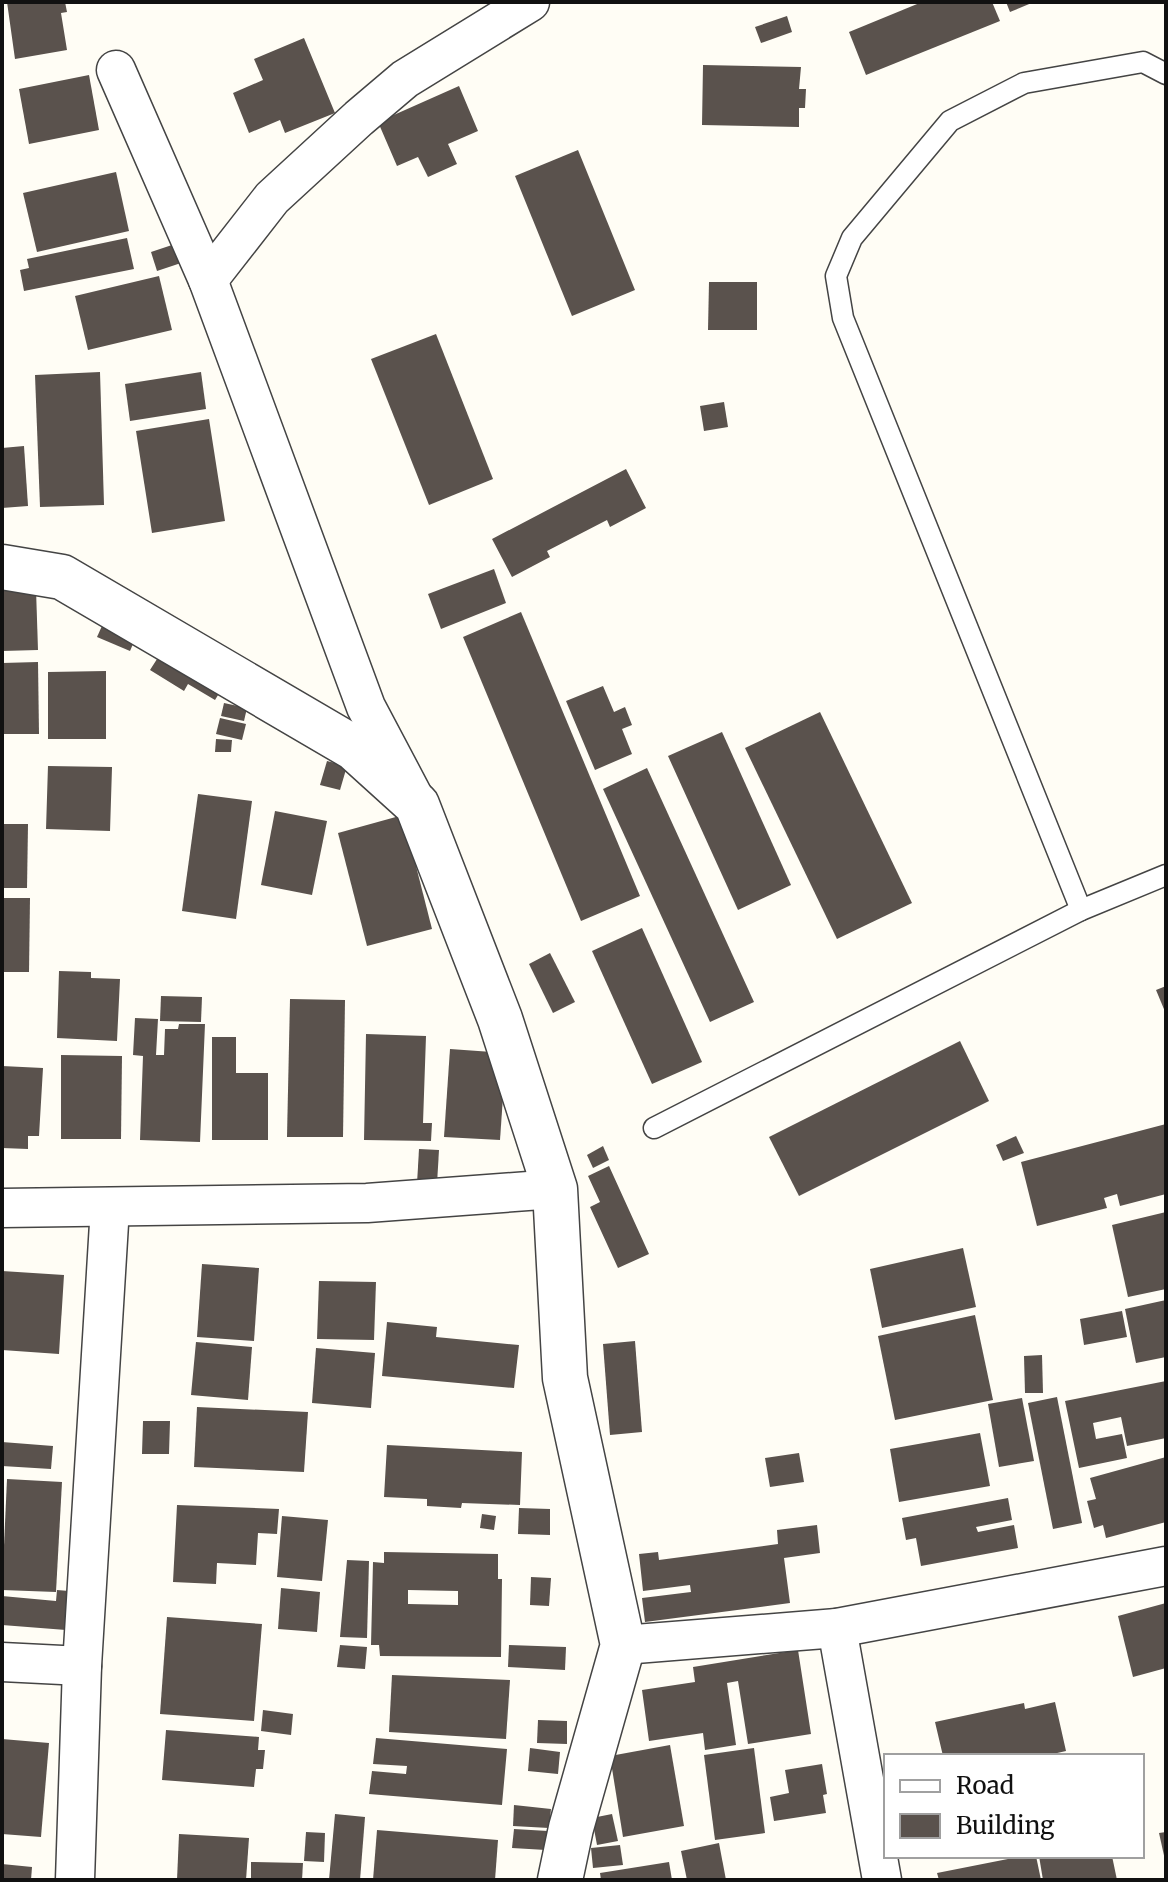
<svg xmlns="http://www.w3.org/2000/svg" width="1168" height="1882" viewBox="0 0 1168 1882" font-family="Merriweather,serif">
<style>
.building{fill:#5a524d;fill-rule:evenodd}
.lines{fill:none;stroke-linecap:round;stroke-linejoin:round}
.service-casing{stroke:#444;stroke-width:23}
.minor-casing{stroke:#444;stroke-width:41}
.tertiary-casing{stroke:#444;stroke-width:47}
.service{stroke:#fff;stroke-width:20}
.minor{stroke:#fff;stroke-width:38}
.tertiary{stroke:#fff;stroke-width:44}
</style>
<rect width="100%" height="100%" fill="#fffdf5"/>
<g class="building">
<path d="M7 2H65L67 12 61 13 67 50 15 59Z"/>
<path d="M922 2H992L1000 21 866 75 849 32Z"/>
<path d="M1006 2H1034L1010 12Z"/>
<path d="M787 16 792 32 761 43 755 27Z"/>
<path d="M304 38 335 113 285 133 280 120 249 133 233 93 263 80 254 59Z"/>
<path d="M703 65 801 67 799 89H806L805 108H799V127L702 125Z"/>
<path d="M89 75 99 130 29 144 19 89Z"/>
<path d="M459 86 478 131 448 144 457 164 428 177 418 157 397 166 378 122Z"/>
<path d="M578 150 635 290 572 316 515 176Z"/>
<path d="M116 172 129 231 37 252 23 193Z"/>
<path d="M127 238 134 269 24 291 20 270 29 268 27 259Z"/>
<path d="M175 244 181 263 157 271 151 252Z"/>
<path d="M159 276 172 330 88 350 75 296Z"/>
<path d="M709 282H757V330H708Z"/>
<path d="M436 334 493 479 429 505 371 359Z"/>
<path d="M100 372 104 505 40 507 35 375Z"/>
<path d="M201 372 206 409 130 421 125 384Z"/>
<path d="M724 402 728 427 704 431 700 406Z"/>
<path d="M209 419 225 521 152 533 136 431Z"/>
<path d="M24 446 28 506 2 508V448Z"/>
<path d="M626 469 646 508 610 527 607 520 547 551 550 557 512 577 492 539Z"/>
<path d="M494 569 506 603 441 629 428 594Z"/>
<path d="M36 589 38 650 2 651V591Z"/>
<path d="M521 612 640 896 581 921 463 637Z"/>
<path d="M106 617 139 630 130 651 97 637Z"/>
<path d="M166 645 226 682 215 700 188 684 184 691 150 670Z"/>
<path d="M38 662 39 734H2V663Z"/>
<path d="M106 671V739H48V672Z"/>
<path d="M603 686 614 712 625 707 632 725 622 729 632 754 595 770 566 701Z"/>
<path d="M224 703 247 708 244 721 221 716Z"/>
<path d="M820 712 912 903 837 939 745 748Z"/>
<path d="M220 718 246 724 242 740 216 734Z"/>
<path d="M722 732 791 885 738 910 668 756Z"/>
<path d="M216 739 232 740 231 752H215Z"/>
<path d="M327 761 347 766 340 790 320 785Z"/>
<path d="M48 766 112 767 110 831 46 829Z"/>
<path d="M647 768 754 1002 710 1022 603 789Z"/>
<path d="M198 794 252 801 236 919 182 911Z"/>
<path d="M275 811 327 821 312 895 261 885Z"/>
<path d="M403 815 432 929 367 946 338 833Z"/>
<path d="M2 824H28L27 888H2Z"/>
<path d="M2 898H30L29 972H2Z"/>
<path d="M642 928 702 1062 652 1084 592 951Z"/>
<path d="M550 953 575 1002 553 1013 529 964Z"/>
<path d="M59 971 91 972V978L120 979 117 1041 57 1038Z"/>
<path d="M1166 986V1014L1156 990Z"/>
<path d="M161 996 202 997 201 1022 160 1021Z"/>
<path d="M290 999 345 1000 343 1137H287Z"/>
<path d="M135 1018 158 1019 156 1055H164L165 1029H178L179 1024H205L200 1142 140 1140 143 1056 133 1055Z"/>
<path d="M366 1034 426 1036 423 1123H432L431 1141 364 1140Z"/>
<path d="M212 1037H236V1073H268V1140H212Z"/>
<path d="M960 1041 989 1101 799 1196 769 1137Z"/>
<path d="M450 1049 506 1053 500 1140 444 1137Z"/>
<path d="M61 1055 122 1056 121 1139H61Z"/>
<path d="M2 1066 43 1068 39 1136H28V1149L2 1148Z"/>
<path d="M1166 1124V1194L1120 1206 1117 1194 1104 1198 1107 1208 1037 1226 1021 1162Z"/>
<path d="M1016 1136 1024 1153 1003 1161 996 1145Z"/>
<path d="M603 1146 609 1160 593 1168 587 1155Z"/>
<path d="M419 1149 439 1150 437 1184H417Z"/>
<path d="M609 1166 649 1254 618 1268 590 1207 600 1202 588 1176Z"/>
<path d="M1166 1212V1289L1128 1297 1112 1225Z"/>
<path d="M963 1248 976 1307 882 1328 870 1269Z"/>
<path d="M202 1264 259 1268 254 1341 197 1337Z"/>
<path d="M2 1271 64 1275 59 1354 2 1350Z"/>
<path d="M319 1281 376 1282 374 1340 317 1339Z"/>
<path d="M1166 1300V1357L1136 1363 1125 1309Z"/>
<path d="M1122 1311 1127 1337 1084 1345 1080 1319Z"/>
<path d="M975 1315 993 1400 895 1420 878 1336Z"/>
<path d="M387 1322 437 1327 436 1337 519 1345 514 1388 382 1376Z"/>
<path d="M635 1341 642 1432 610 1435 603 1344Z"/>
<path d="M196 1342 252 1347 248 1400 191 1395Z"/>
<path d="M316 1348 375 1353 371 1408 312 1403Z"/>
<path d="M1042 1355 1043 1393H1025L1024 1356Z"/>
<path d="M1166 1381V1438L1127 1446 1121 1417 1093 1423 1096 1439 1122 1434 1127 1458 1079 1468 1065 1401Z"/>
<path d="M1057 1397 1082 1523 1053 1529 1028 1403Z"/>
<path d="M1022 1398 1034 1461 999 1467 988 1404Z"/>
<path d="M197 1407 308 1412 304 1472 194 1467Z"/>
<path d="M143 1421H170L169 1454H142Z"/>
<path d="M980 1433 990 1486 899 1502 890 1449Z"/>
<path d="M2 1442 53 1446 51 1469 2 1466Z"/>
<path d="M387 1445 522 1452 520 1505 462 1503 461 1508 427 1506V1499L384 1497Z"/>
<path d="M799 1453 804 1482 770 1487 765 1458Z"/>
<path d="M1166 1457V1522L1106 1538 1103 1525 1094 1528 1087 1501 1096 1499 1090 1478Z"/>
<path d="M7 1479 62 1482 56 1592 2 1590Z"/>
<path d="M1008 1498 1012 1520 976 1527 978 1532 1014 1525 1018 1548 921 1566 916 1538 906 1540 902 1518Z"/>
<path d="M177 1505 279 1509 277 1534 258 1533 256 1565 217 1563 216 1584 173 1582Z"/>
<path d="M519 1508 550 1509V1535L518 1534Z"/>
<path d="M482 1514 496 1516 494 1530 480 1528Z"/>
<path d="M282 1516 328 1520 322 1581 277 1577Z"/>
<path d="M817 1525 820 1553 784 1558 790 1603 645 1622 642 1598 691 1592 690 1585 643 1591 639 1554 658 1552 659 1560 778 1544 777 1530Z"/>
<path d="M384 1552 498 1554V1579H502L501 1657 380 1656 379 1645H371L373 1562 384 1563ZM408 1590 458 1591V1605L408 1604Z"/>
<path d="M347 1560 369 1561 367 1638 340 1637Z"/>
<path d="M531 1577 551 1578 549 1606 530 1605Z"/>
<path d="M281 1588 320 1592 317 1632 278 1629Z"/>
<path d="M57 1590 69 1591 66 1630 2 1625V1596L56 1601Z"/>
<path d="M1166 1603V1668L1133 1677 1118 1616Z"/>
<path d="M167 1617 262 1624 254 1721 160 1714Z"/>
<path d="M340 1645 367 1647 365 1669 337 1667Z"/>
<path d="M509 1645 566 1647 565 1670 508 1667Z"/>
<path d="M798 1650 811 1734 748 1744 738 1681 727 1683 736 1745 705 1750 703 1733 649 1741 642 1690 695 1682 693 1667Z"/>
<path d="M392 1675 510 1680 506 1739 389 1732Z"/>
<path d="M1055 1702 1066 1751 1044 1756H943L935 1722 1024 1703 1025 1709Z"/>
<path d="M263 1710 293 1714 291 1735 261 1731Z"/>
<path d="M538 1720 567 1721V1744L537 1743Z"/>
<path d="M166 1730 259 1737 258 1750H265L263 1769H256L254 1787 162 1780Z"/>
<path d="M376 1738 507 1749 502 1805 369 1794 372 1771 406 1774 407 1766 373 1764Z"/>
<path d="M2 1739 49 1743 41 1837 2 1834Z"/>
<path d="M670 1745 684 1826 623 1837 610 1756Z"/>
<path d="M530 1748 560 1752 558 1774 528 1771Z"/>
<path d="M754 1748 765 1833 715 1840 704 1755Z"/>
<path d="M822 1764 827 1794 823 1795 826 1813 774 1821 770 1797 789 1793 785 1770Z"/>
<path d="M514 1805 551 1809 549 1828 513 1826Z"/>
<path d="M335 1814 365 1817 360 1880H329Z"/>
<path d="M612 1814 618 1841 597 1845 592 1818Z"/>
<path d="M514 1829 548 1831 546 1850 512 1848Z"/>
<path d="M377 1830 498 1840 495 1880H373Z"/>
<path d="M306 1832 325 1833 324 1862 304 1861Z"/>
<path d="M1166 1832V1860H1165L1159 1833Z"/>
<path d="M179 1834 249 1838 246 1880H177Z"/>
<path d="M719 1843 726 1880H687L681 1851Z"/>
<path d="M620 1845 623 1865 593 1868 591 1848Z"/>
<path d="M1023 1856H1036L1041 1880H939L937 1873Z"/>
<path d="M1039 1856H1112L1117 1880H1043Z"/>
<path d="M251 1862 303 1863 302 1880H251Z"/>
<path d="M669 1862 672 1880H601L600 1873Z"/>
<path d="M2 1864 32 1867 31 1880H2Z"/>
</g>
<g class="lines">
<defs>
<g id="service">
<path d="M1081 910 843 318 836 276 852 238 950 121 1024 83 1143 62 1166 74"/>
<path d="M654 1128 1081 910 1166 875"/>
</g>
<g id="minor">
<path d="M116 70 208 280 366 707 413 796"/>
<path d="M208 280 272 198 359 118 405 79 530 2"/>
<path d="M2 1208 367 1203 555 1189"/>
<path d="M837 1628 882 1880"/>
<path d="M623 1645 837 1628 1166 1566"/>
<path d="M2 1662 82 1666"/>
<path d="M75 1880 82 1666 110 1207"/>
</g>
<path id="tertiary" d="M2 567 62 577 354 748 417 805 500 1019 555 1189 565 1378 623 1645 571 1828 560 1880"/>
</defs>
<use href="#service" class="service-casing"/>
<use href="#minor" class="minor-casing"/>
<use href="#tertiary" class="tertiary-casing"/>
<use href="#service" class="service"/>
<use href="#minor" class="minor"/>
<use href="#tertiary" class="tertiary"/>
</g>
<rect width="1168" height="1882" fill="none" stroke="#111111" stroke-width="8"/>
<rect x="884" y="1754" width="260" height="104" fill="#ffffff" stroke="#a0a0a0" stroke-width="2"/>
<rect x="900" y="1780" width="40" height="12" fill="#ffffff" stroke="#a0a0a0" stroke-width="2"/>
<text x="956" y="1794" font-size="24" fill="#111111">Road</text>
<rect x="900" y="1814" width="40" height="24" fill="#5a524d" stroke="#a0a0a0" stroke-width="2"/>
<text x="956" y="1834" font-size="24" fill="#111111">Building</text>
</svg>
